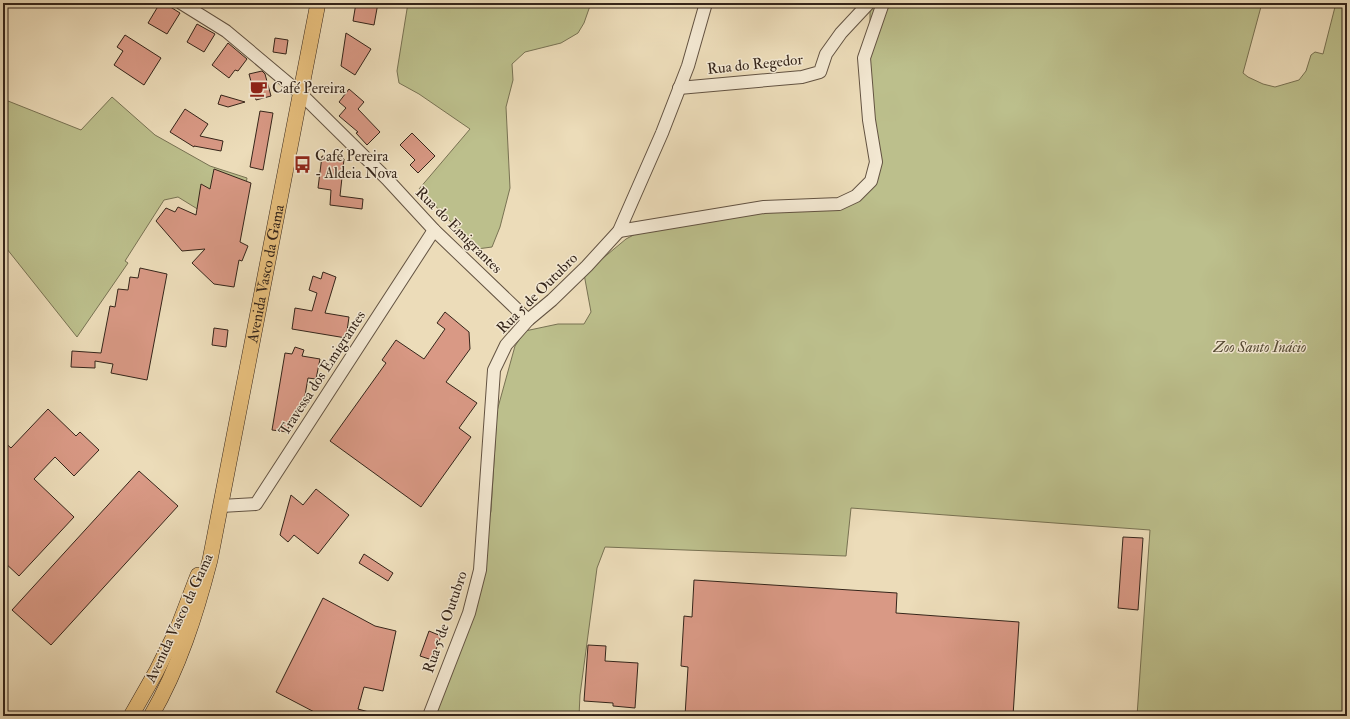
<svg xmlns="http://www.w3.org/2000/svg" width="1350" height="719" viewBox="0 0 1350 719" font-family="'IM FELL Double Pica',serif">
<style>
.green{fill:#bcbf8c;stroke:#787253}
.building{fill:#d99985;stroke:#35251a}
.lines{fill:none;stroke-linecap:round;stroke-linejoin:round}
.minor-casing{stroke:#635342;stroke-width:14}
.major-casing{stroke:#35251a;stroke-width:16}
.minor{stroke:#f3e8d2;stroke-width:12}
.major{stroke:#e6be7c;stroke-width:15}
.labels{text-anchor:middle;stroke-width:3;stroke-linejoin:round;paint-order:stroke}
.street-label{font-size:15px;fill:#35251a;stroke:#f3e8d2}
.poi-label{font-size:15px;fill:#35251a;stroke:#f3e8d2;text-anchor:start}
.park-label{font-size:15px;font-style:italic;fill:#574c36;stroke:#f3e8d2}
</style>
<rect width="100%" height="100%" fill="#ecdcb9"/>
<filter id="stains"><feTurbulence type="fractalNoise" baseFrequency=".005" numOctaves="4"/><feColorMatrix values="0 0 0 0 .2 0 0 0 0 .09 0 0 0 0 .02 0 0 0 .5 -.17"/></filter>
<radialGradient id="worn" r=".72"><stop offset=".6" stop-color="#630" stop-opacity="0"/><stop offset="1" stop-color="#630" stop-opacity=".3"/></radialGradient>
<g class="green">
<path d="M408 3H591L584 23 578 33 561 43 525 52 512 64 513 80 506 107 510 188 500 227 492 247 477 249 419 189 470 129 419 94 399 83 397 71Z"/>
<path d="M870 3H1262L1243 73 1248 77 1263 84 1275 87 1299 80 1306 71 1311 55 1315 52 1323 54 1336 3H1347V716H1137L1150 530 851 508 846 556 605 547 597 568 580 695 579 716H423L473 587 491 511 497 411 515 346 525 331 558 324H584L591 312 584 274 626 239 662 220 835 199 858 191 874 168 870 69Z"/>
<path d="M112 97 155 135 210 166 247 178 238 234 178 197 164 200 125 261 128 263 77 337 3 244V99L81 130Z"/>
</g>
<g class="building">
<path d="M160 3H164L180 13 167 34 148 23Z"/>
<path d="M356 3H378L374 25 353 21Z"/>
<path d="M197 24 215 34 204 52 187 42Z"/>
<path d="M346 33 371 49 355 75 341 66Z"/>
<path d="M125 35 161 58 144 85 114 65 123 51 117 47Z"/>
<path d="M275 38 288 40 286 54 273 52Z"/>
<path d="M228 43 247 59 238 71 235 70 229 78 212 65Z"/>
<path d="M262 71 265 74 271 96 256 100 249 74Z"/>
<path d="M349 89 364 102 358 109 380 132 367 145 356 133 358 132 339 116 346 108 339 102Z"/>
<path d="M221 95 245 102 228 107 218 104Z"/>
<path d="M185 109 208 124 200 136 223 141 221 151 194 146V147L170 132Z"/>
<path d="M260 111 273 113 263 170 250 167Z"/>
<path d="M412 133 435 156 418 173 410 165 415 160 400 145Z"/>
<path d="M322 156 344 159 340 196 363 199 362 209 330 205 331 190 318 188Z"/>
<path d="M214 169 251 183 240 242 248 246 242 261 239 260 234 287 214 284 192 263 205 249 182 251 156 221 166 208 175 212 178 207 196 215 201 184 210 189Z"/>
<path d="M140 268 167 274 147 380 111 373 113 364 95 361V368L71 367 72 351 101 353 110 306 115 307 118 289 128 290 130 277 138 278Z"/>
<path d="M323 272 336 277 325 313 349 317 346 338 292 329 295 308 312 311 317 293 309 290 313 276 321 279Z"/>
<path d="M445 312 469 332 470 349 446 382 477 403 459 428 471 437 421 507 330 441 386 363 382 360 396 340 424 359 445 329 437 323Z"/>
<path d="M214 328 228 330 226 347 212 345Z"/>
<path d="M295 347 304 350 302 356 320 359 316 379 308 378 303 407 298 406 295 420 290 419 288 432 272 430 285 353 292 354Z"/>
<path d="M48 409 76 436 80 432 99 450 74 476 55 457 34 479 74 517 19 576 3 561V441L11 448Z"/>
<path d="M139 471 178 506 51 645 12 610Z"/>
<path d="M316 489 349 515 318 554 294 535 288 542 280 535 291 495 303 505Z"/>
<path d="M1123 537 1143 538 1138 610 1118 608Z"/>
<path d="M364 554 393 573 388 581 359 563Z"/>
<path d="M694 580 897 593 896 613 1019 622 1013 716H927V715L889 712V716H685L688 667 681 666 684 616 692 617Z"/>
<path d="M323 598 375 626 396 631 383 691 364 687 358 709 376 714 375 716H322L276 692Z"/>
<path d="M429 631 441 636 432 660 420 656Z"/>
<path d="M588 645 606 646 605 661 638 663 635 708 613 706V703L584 701Z"/>
</g>
<g class="lines">
<defs>
<g id="minor">
<path d="M181 3 226 31 301 94 387 179 434 230 528 320"/>
<path d="M679 88 802 77 820 72 826 54 841 33 869 3"/>
<path d="M619 231 764 207 839 204 856 196 871 181 876 162 869 120 864 58 883 3"/>
<path d="M221 506 256 504 434 230"/>
<path d="M429 716 469 613 480 570 494 370 506 345 528 320 552 300 587 266 619 231 662 133 688 66 706 3"/>
</g>
<g id="major">
<path d="M131 716 156 672 177 630 198 575"/>
<path id="s1" d="M151 716C179 668 196 614 210 560L318 3"/>
</g>
</defs>
<use href="#minor" class="minor-casing"/>
<use href="#major" class="major-casing"/>
<use href="#minor" class="minor"/>
<use href="#major" class="major"/>
</g>
<defs>
<symbol id="cafe-bare" viewBox="-9 -9 18 18"><path d="M-5.5-4.5H6V0H3Q3 3.5 0 3.5H-2.5Q-5.5 3.5-5.5 0ZM3-3.2v2h1.7v-2ZM-6 4.5H4V6H-6Z" fill="#8f2418" stroke="#f3e8d2" stroke-width="2.5" paint-order="stroke"/></symbol>
<symbol id="bus-bare" viewBox="-9 -9 18 18"><path d="M-5-6H5V4H4V6H2V4H-2V6H-4V4H-5ZM-3.5-4V0h7V-4ZM-3.5 1.2v1.5H-2V1.2ZM2 1.2v1.5H3.5V1.2Z" fill="#8f2418" stroke="#f3e8d2" stroke-width="2.5" paint-order="stroke"/></symbol>
</defs>
<g fill-rule="evenodd">
<use href="#cafe-bare" x="246" y="76" width="25" height="25"/>
<use href="#bus-bare" x="290" y="152" width="25" height="25"/>
</g>
<g class="labels">
<g class="street-label">
<text transform="translate(755 64) rotate(-6)" y="5">Rua do Regedor</text>
<text transform="translate(459 230) rotate(45)" y="5">Rua do Emigrantes</text>
<text dy="5" stroke="none"><textPath href="#s1" startOffset="459">Avenida Vasco da Gama</textPath></text>
<text transform="translate(537 293) rotate(-45)" y="5">Rua 5 de Outubro</text>
<text transform="translate(322 373) rotate(-57)" y="5">Travessa dos Emigrantes</text>
<text transform="translate(179 618) rotate(-65)" y="5">Avenida Vasco da Gama</text>
<text transform="translate(445 622) rotate(-71)" y="5">Rua 5 de Outubro</text>
</g>
<g class="poi-label">
<text x="272" y="93">Café Pereira</text>
<text x="315" y="161">Café Pereira<tspan x="315" dy="17">- Aldeia Nova</tspan></text>
</g>
<g class="park-label">
<text x="1260" y="352">Zoo Santo Inácio</text>
</g>
</g>
<rect width="1350" height="719" fill="none" stroke="#ecdcb9" stroke-width="16"/>
<rect x="4" y="4" width="1342" height="711" fill="none" stroke="#35251a" stroke-width="2"/>
<rect x="8" y="8" width="1334" height="703" fill="none" stroke="#35251a"/>
<rect width="100%" height="100%" filter="url(#stains)"/>
<rect width="100%" height="100%" fill="url(#worn)"/>
</svg>
